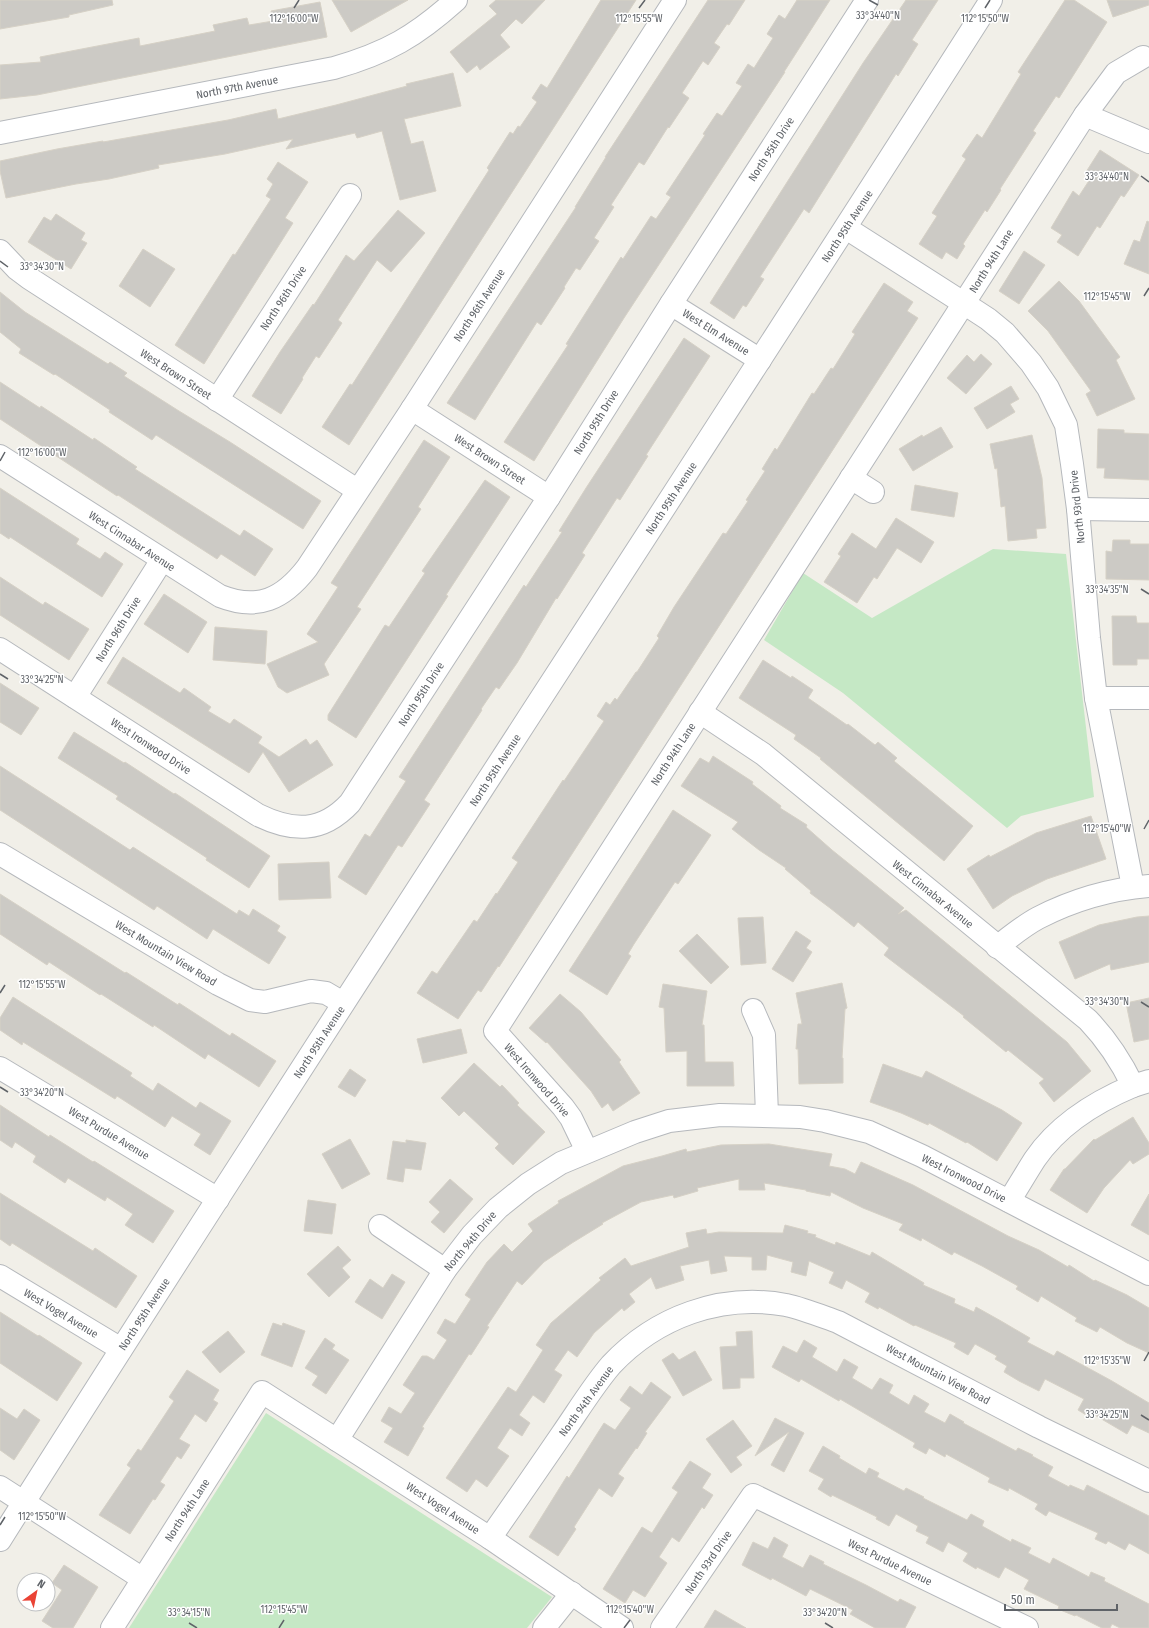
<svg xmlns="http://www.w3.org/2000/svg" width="1149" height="1628" viewBox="0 0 1149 1628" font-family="'Fira Sans Condensed',sans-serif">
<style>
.green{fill:#c5e8c5}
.building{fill:#cccac5;stroke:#d6d1c6}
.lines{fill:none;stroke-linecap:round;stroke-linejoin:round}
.minor-casing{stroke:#b5b8bc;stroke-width:24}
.minor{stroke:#fff;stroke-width:22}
.ticks{fill:none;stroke:#5f6368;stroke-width:1.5}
.labels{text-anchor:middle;stroke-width:3;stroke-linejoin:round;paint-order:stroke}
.street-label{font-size:11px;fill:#5f6368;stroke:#fff}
.ticks-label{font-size:10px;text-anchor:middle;fill:#5f6368;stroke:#fff;stroke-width:3;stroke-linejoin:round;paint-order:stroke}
</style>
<rect width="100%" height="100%" fill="#f1efe8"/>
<g class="green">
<path d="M993 549 1066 554 1094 797 1021 816 1007 828 843 693 764 640 803 573 872 618Z"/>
<path d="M266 1413 552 1597 527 1628H129Z"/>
</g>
<g class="building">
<path d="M0 0H112L113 5 69 15V17L0 29Z"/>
<path d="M332 0H408L351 32Z"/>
<path d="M496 0H545L522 24 516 19 500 35 510 47 480 70 477 65 467 73 450 52 497 14 489 6Z"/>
<path d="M601 0H636L349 445 322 427 350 384 352 385 454 225 489 170 487 168 510 132 513 134 518 126 520 127 537 102 532 98 541 84 547 88Z"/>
<path d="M708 0H745L729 25 727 24 714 43 720 47 708 65 703 61 682 93 689 98 669 128 668 127 644 165 639 162 611 205 614 207 594 238 599 241 580 270 576 268 564 287 565 288 541 325 537 322 475 420 447 403 576 207H575L606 157H605Z"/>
<path d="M797 0H830L784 72H785L624 318 534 461 504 442 568 345 566 344 621 257 623 259 651 216 656 219 671 197 666 194 705 135 703 134 717 113 722 116 742 86 736 83 748 64 754 68 773 38 767 34 779 15 785 19Z"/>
<path d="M906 0H938L912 40 918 44 898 76 896 74 809 213 804 209 760 277 764 279 746 307 743 305 734 319 710 303 863 63Z"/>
<path d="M1065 0H1074L1107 22 1059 98 1056 96 1033 131 1036 133 1000 189 1001 190 987 212 985 210 963 244 965 246 957 259 946 252 942 259 919 244 937 216 932 213 966 159 962 156 977 134 982 138 1021 74 1018 72Z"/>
<path d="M1107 0H1149V5L1113 17Z"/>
<path d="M320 2 327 37 37 95 0 99V65L41 62 40 57 139 38 140 46 215 31 213 25 247 18 249 25 273 21 271 11Z"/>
<path d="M453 73 461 106 404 119 411 144 423 141 436 191 400 200 382 131 357 138 355 133 286 149 293 139 225 154 158 165 159 168 109 179 76 184 6 198 0 171V161L57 149 103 141V142L228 120 276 109 278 119 336 105 407 86 406 84Z"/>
<path d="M1100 150 1139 175 1124 197 1121 195 1100 228 1097 226 1078 256 1057 242 1062 235 1051 228 1073 191 1079 196 1092 176 1086 172Z"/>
<path d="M278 162 308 182 285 218 293 223 204 364 175 345 233 254 235 255 271 199 266 196 273 184 267 179Z"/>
<path d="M398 210 425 233 391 272 377 260 338 320 342 323 319 358 316 356 302 378 303 379 281 414 252 396 280 352 313 304 314 305 346 255 354 261Z"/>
<path d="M56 214 85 233 81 240 87 243 71 269 28 242 44 217 51 221Z"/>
<path d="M1147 221 1149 222V274L1124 264 1134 240 1140 242Z"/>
<path d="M143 249 175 269 150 307 119 286Z"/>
<path d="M1024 251 1045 265 1019 304 999 291Z"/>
<path d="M1059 281 1079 301 1120 357 1116 360 1135 399 1097 416 1086 394 1091 391 1048 331 1028 311Z"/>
<path d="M884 283 913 302 907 311 918 318 499 967 498 966 481 992 478 990 458 1019 417 993 432 971 437 974 474 920 477 922 496 893 497 894 518 862 512 858 563 780 564 781 604 721 597 716 606 702 610 705 615 698 617 700 636 672H637L659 638 657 636 674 607 723 533 726 534 748 501 746 500 765 471 762 469 775 448 777 450 812 393 814 394 831 368 833 369 855 334 852 332Z"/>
<path d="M0 292 25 312 108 364 110 362 127 373 124 376 179 411 230 442 321 501 303 529 156 435 152 440 109 412 110 410 55 374 54 375 19 353 21 349 0 332Z"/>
<path d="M684 338 710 356 646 455 648 456 620 500 617 498 582 553 585 555 557 599 556 598 517 663 499 689 496 687 481 709 482 710 424 800 430 804 402 847 398 845 366 895 338 877 365 834 370 837 406 781 399 777 524 585 526 587 562 532 559 531 586 488Z"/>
<path d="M981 354 992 364 966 394 947 378 967 355 974 362Z"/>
<path d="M0 382 40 408 41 406 93 440 94 438 137 467 135 469 240 536 244 530 273 549 255 576 221 554 217 559 118 495 117 496 0 419Z"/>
<path d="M1011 386 1019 399 1010 404 1015 412 987 429 974 408Z"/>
<path d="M941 427 953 447 913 471 899 449 922 435 923 437Z"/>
<path d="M1098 429 1124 430V433L1149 434V480L1104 478 1105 468H1097Z"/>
<path d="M1032 435 1042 478 1046 528 1036 529 1037 538 1008 541 1005 506 1001 507 997 468 995 469 990 444Z"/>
<path d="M424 440 450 457 418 507 421 509 357 607 361 609 324 664 329 675 287 693 278 687 267 664 318 642 307 634 338 587 331 583Z"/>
<path d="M485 480 510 497 446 595 448 596 356 738 328 720V715L385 625 389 627 425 573 422 571Z"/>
<path d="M915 485 958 493 954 517 911 510Z"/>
<path d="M0 488 79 539 76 544 100 559 105 552 123 564 102 597 10 537 9 539 0 533Z"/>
<path d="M896 518 934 542 921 563 897 548 877 579 874 577 857 603 824 582 841 556 838 554 852 533 876 549Z"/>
<path d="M1113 540H1130V544H1149V580L1106 579V551L1112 552Z"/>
<path d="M0 577 43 605 45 602 89 629 69 660 0 615Z"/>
<path d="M164 594 207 622 188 653 144 624Z"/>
<path d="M1112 616H1136L1137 623H1149V659H1137V665H1113Z"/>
<path d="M215 627 267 631 265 664 213 660Z"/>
<path d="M123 657 180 693 184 688 211 707 208 711 230 724 234 719 262 737 258 743 279 757 306 739 310 745 317 740 333 765 289 792 263 752 249 773 107 683Z"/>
<path d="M763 660 791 678 792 676 813 690 808 698 847 725 848 724 875 745 878 742 897 758 894 761 973 826 944 861 820 759 821 758 794 739 796 735 739 698Z"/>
<path d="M0 683 39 708 21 735 0 722Z"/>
<path d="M74 732 124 763 125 762 174 794 175 793 270 856 249 888 206 860 207 858 116 799 118 796 58 758Z"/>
<path d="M713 756 753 782 752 784 781 806 780 808 807 825 806 827 832 850 904 908 898 914 906 910 1067 1042 1091 1071 1054 1102 1039 1083 1044 1079 1008 1050 1006 1052 963 1017 964 1016 884 955 889 948 858 922 854 927 830 908 810 893 811 891 785 869 786 868 759 850 732 829 738 822 681 786 700 758 709 763Z"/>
<path d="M0 766 130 850 133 847 237 914 239 910 249 916 253 909 280 926 277 931 286 937 269 964 213 929 207 939 157 906 154 910 0 810Z"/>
<path d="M673 810 711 835 678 884 675 882 657 909 634 944 628 954 631 956 607 995 569 971Z"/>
<path d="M1091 816 1106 859 1047 879 1012 896 993 909 967 869 989 855 990 857 1036 833Z"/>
<path d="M329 862 331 898 279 900 278 864Z"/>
<path d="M0 894 125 973 126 972 178 1005 179 1003 230 1036 232 1033 276 1061 259 1087 208 1054 205 1059 154 1025 153 1027 101 994 100 995 49 962 47 965 0 934Z"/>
<path d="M1149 916V962L1111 970 1110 964 1075 979 1059 942 1099 925 1137 917Z"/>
<path d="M763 917 766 963 741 965 738 918Z"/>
<path d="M796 931 811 941 806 948 812 952 793 982 772 969Z"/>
<path d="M697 934 729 967 711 984 679 951Z"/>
<path d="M842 983 847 1008 845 1009 842 1058H843V1083L799 1084 798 1049H796L798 1024H802L796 993Z"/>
<path d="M663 984 707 991 702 1025H704L705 1062H733L734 1086H687V1051L666 1052 664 1008 659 1007Z"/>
<path d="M560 994 581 1012 621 1060 619 1062 640 1093 613 1111 608 1103 602 1108 591 1091 547 1042 546 1043 529 1028Z"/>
<path d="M13 997 132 1073 130 1076 153 1091 158 1083 196 1108 200 1102 231 1121 210 1155 194 1145 201 1134 172 1116 165 1127 117 1096 115 1099 23 1042 22 1045 0 1030V1018Z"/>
<path d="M1149 998V1039L1134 1042 1126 1003Z"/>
<path d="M461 1029 467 1053 423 1063 417 1039Z"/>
<path d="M474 1063 500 1087 502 1085 519 1103 517 1105 545 1132 513 1165 495 1148 499 1144 464 1111 459 1116 441 1098Z"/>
<path d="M883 1064 922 1078 926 1071 1002 1110 1022 1123 997 1161 967 1142 966 1143 929 1123 928 1125 901 1113 870 1102Z"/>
<path d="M350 1069 366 1080 355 1097 338 1087Z"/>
<path d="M0 1105 49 1137 50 1135 93 1162 94 1161 174 1211 153 1243 125 1225 133 1214 107 1197 105 1201 68 1178 65 1183 33 1162 36 1156 15 1142 12 1148 0 1140Z"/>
<path d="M1133 1117 1149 1143V1154L1133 1164 1130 1160 1104 1188 1087 1213 1050 1190 1064 1169H1065L1094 1139 1095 1140Z"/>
<path d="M350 1139 370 1174 342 1189 322 1154Z"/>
<path d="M406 1140 426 1143 421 1170 405 1168 403 1182 387 1179 393 1141 406 1143Z"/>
<path d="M769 1144 832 1154 829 1166 845 1169 855 1174 861 1162 913 1185 1008 1236 1039 1250 1068 1267 1069 1265 1094 1281 1095 1280 1127 1295 1149 1308V1353L1127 1343 1100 1327 1097 1332 1075 1321 1077 1318 1041 1296 1038 1302 1016 1289 1018 1286 982 1266 954 1252 952 1255 922 1238 921 1241 899 1230 903 1224 863 1208 831 1192 830 1196 806 1191V1190L764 1183 765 1190H739V1179L697 1188 698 1191 674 1198 673 1195 641 1202 602 1223 603 1224 572 1243 544 1262 522 1285 517 1281 487 1326 489 1327 471 1355 469 1354 422 1427 424 1428 408 1456 384 1442 393 1428 381 1421 389 1407 401 1414 415 1393 403 1385 422 1356H427L434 1360 447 1340 437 1333 445 1319 455 1324 471 1299 465 1295 487 1262 504 1244 512 1252 533 1231 528 1224 559 1203 558 1201 623 1166 662 1156 686 1149 687 1152 721 1145Z"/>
<path d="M450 1179 473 1199 444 1233 431 1222 440 1212 429 1202Z"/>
<path d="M0 1193 93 1251 95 1248 137 1276 116 1308 12 1243 10 1246 0 1239Z"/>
<path d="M1149 1194V1235L1131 1225Z"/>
<path d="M308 1200 336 1204 332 1234 304 1231Z"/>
<path d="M785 1225 808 1231 807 1233 816 1235 815 1237 835 1245 836 1242 870 1256 872 1252 924 1283 923 1285 955 1299 954 1303 974 1312 976 1307 1001 1321 1030 1338 1027 1342 1054 1356 1057 1351 1112 1381 1149 1403V1433L1132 1425 1127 1434 1093 1414 1091 1418 1078 1410 1084 1399 1045 1379 1039 1391 1019 1381 1004 1372 1007 1366 995 1359 997 1356 975 1344 968 1355 954 1347 956 1343 915 1325 914 1326 879 1307 878 1309 865 1302 870 1293 846 1280 842 1289 829 1283 834 1272 809 1261 806 1276 791 1272 793 1262 767 1255 766 1270H752V1257L724 1256 727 1271 711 1274 709 1260 680 1266 684 1280 656 1289 651 1277 629 1294 635 1302 624 1311 622 1308 594 1333 577 1357 568 1350 554 1370 562 1375 544 1403 533 1395 519 1415 530 1423 522 1436 510 1428 497 1448 509 1456 487 1487 476 1479 467 1492 446 1478 508 1387 516 1392 543 1350 536 1345 551 1323 601 1280 599 1278 625 1258 631 1266 689 1247 686 1233 706 1229 707 1234 719 1232 783 1233Z"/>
<path d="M338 1246 351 1260 342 1268 350 1277 329 1297 307 1274Z"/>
<path d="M392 1274 405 1282 382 1319 355 1302 370 1279 383 1288Z"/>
<path d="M0 1312 38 1336 39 1335 82 1363 57 1401 0 1363Z"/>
<path d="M273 1323 282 1326 283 1323 305 1331 292 1367 261 1355Z"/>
<path d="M228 1331 245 1352 220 1373 202 1352Z"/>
<path d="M752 1331 754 1378H740V1388L723 1389 720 1347 737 1346 736 1332Z"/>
<path d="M325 1338 335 1345 332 1349 349 1360 326 1394 312 1385 318 1376 305 1368Z"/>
<path d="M804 1340 817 1348 812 1357 837 1372 844 1359 858 1367 852 1378 872 1390 880 1378 893 1385 889 1393 909 1405 914 1395 929 1404 924 1412 945 1423 950 1414 964 1422 963 1423 1016 1451 1018 1448 1033 1455 1032 1456 1053 1467 1048 1476 1069 1487 1070 1485 1084 1491 1087 1485 1149 1516V1554L1129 1543 1125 1550 1108 1541 1106 1544 1095 1539 1098 1533 1049 1511 1046 1516 1035 1509 1038 1504 1009 1488 1008 1491 988 1482 990 1478 946 1454 945 1457 929 1448 926 1454 913 1447 915 1443 840 1399 839 1401 801 1379 799 1382 772 1367 783 1346 797 1353Z"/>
<path d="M695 1351 712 1380 683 1396 662 1360 673 1353 679 1360Z"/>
<path d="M187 1370 219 1390 213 1400 218 1403 206 1422 195 1414 179 1439 190 1445 181 1459 177 1456 160 1482 165 1485 155 1500 153 1499 130 1534 99 1515 131 1468 127 1465 138 1449 141 1451 174 1401 169 1397Z"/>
<path d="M651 1382 671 1397 645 1432 647 1433 637 1449 636 1448 618 1474 624 1478 612 1497 599 1488 574 1527 576 1529 558 1556 529 1537 567 1476 569 1478 604 1423 615 1430 631 1408 620 1400 630 1386 642 1395Z"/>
<path d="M0 1408 17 1419 24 1409 40 1420 14 1460 0 1450Z"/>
<path d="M775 1418 804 1433 784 1472 771 1465 789 1432 755 1456Z"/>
<path d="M733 1420 752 1446 736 1457 742 1465 731 1473 706 1439Z"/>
<path d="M823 1446 840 1456 839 1458 866 1474 869 1468 879 1473 877 1477 904 1491 906 1488 924 1497 923 1498 967 1520 971 1514 984 1521 982 1526 1011 1542 1012 1539 1031 1548 1028 1553 1050 1564 1053 1558 1089 1577 1091 1572 1105 1578 1104 1581 1149 1604V1628H1120L1112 1624 1110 1628H1102L1076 1615 1075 1616 1058 1609 1059 1606 1024 1589 1029 1580 1005 1567 999 1578 977 1567 976 1569 963 1561 968 1553 948 1542 943 1552 926 1543 929 1537 916 1531 918 1526 896 1514 889 1526 876 1519 877 1517 832 1495 831 1497 818 1489 824 1479 809 1471Z"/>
<path d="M690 1461 711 1474 702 1488 713 1495 704 1509 702 1507 679 1542 672 1537 659 1557 667 1563 645 1597 633 1590 625 1603 603 1589 642 1527 652 1533 678 1492 672 1488Z"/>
<path d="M774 1537 788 1545 782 1557 803 1568 810 1555 824 1562 823 1564 866 1585 898 1602 900 1599 916 1607 905 1628H875L850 1614 853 1610 810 1589 806 1596 772 1578 771 1580 742 1565 753 1542 768 1549Z"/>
<path d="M64 1565 98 1587 73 1628H53L42 1621 62 1590 52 1583Z"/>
<path d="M715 1610 746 1628H704Z"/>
</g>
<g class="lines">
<defs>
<g id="minor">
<path d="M1085 115 1149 142"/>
<path d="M0 133 334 68C387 53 416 36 456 0"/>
<path d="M846 228 965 304 988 319 1005 333 1031 363 1048 388 1066 425 1072 464 1078 509 1089 638 1096 698 1133 887"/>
<path d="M0 251 17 269 29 278 357 490"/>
<path d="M671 304 760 360"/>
<path d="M217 400 350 195"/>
<path d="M412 409 549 497"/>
<path d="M0 456 220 596C258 611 283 599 307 568L412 409 675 0"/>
<path d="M851 478 873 492"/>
<path d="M1078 509 1149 510"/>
<path d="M0 649 258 815C293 832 322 833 350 803L549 497 671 304 867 0"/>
<path d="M75 697 162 560"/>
<path d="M1096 698H1149"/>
<path d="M700 712 763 754 1088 1020C1107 1040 1121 1061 1133 1086L1149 1081"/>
<path d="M0 854 218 984 250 1000 265 1002 311 991 326 993 343 1003"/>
<path d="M997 947C1010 937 1023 926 1038 918 1071 901 1111 889 1149 886"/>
<path d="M753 1010 764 1035 767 1115"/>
<path d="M0 1068 218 1199"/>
<path d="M587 1151 571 1118 563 1107 495 1031 1085 115 1116 73 1143 57"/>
<path d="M1009 1201C1018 1187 1026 1173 1035 1159 1059 1124 1095 1102 1133 1086"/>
<path d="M380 1226 445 1270"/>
<path d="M0 1276 121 1349"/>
<path d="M337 1440 445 1270 472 1235 498 1208 528 1184 561 1163 635 1132 669 1121 720 1115 800 1117 825 1121 869 1132 922 1156 1149 1274"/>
<path d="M0 1487 143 1579"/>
<path d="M490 1538C514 1504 538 1469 562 1434 578 1411 593 1386 611 1365 656 1317 721 1293 786 1305 804 1309 821 1316 838 1322L1039 1427 1149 1481"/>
<path d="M0 1540C326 1024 663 515 991 0"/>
<path d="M112 1628 262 1392 490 1538 622 1628"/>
<path d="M544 1628 572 1593"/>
<path d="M662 1628 753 1495 1027 1628"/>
</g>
</defs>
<use href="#minor" class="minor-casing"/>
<use href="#minor" class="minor"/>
</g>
<path class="ticks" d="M869 0 878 5M294 8 299 0M639 8 645 0M985 8 990 0M1141 176 1149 182M0 261 8 267M1144 296 1149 288M0 461 5 452M1141 589 1149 594M0 674 8 679M1144 829 1149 820M0 993 5 985M1141 1002 1149 1007M0 1087 8 1092M1144 1361 1149 1352M1141 1415 1149 1420M0 1525 5 1517M189 1623 197 1628M825 1623 833 1628M279 1628 284 1620M624 1628 630 1620"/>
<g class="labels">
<g class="street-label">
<text transform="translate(237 87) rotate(-11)" y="4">North 97th Avenue</text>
<text transform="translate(771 149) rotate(-57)" y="4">North 95th Drive</text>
<text transform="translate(847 226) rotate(-57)" y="4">North 95th Avenue</text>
<text transform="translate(991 261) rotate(-58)" y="4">North 94th Lane</text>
<text transform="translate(283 298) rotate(-57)" y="4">North 96th Drive</text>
<text transform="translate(479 305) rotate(-57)" y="4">North 96th Avenue</text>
<text transform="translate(716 332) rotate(32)" y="4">West Elm Avenue</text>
<text transform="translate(176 374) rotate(33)" y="4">West Brown Street</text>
<text transform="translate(596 422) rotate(-58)" y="4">North 95th Drive</text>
<text transform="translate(490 459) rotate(33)" y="4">West Brown Street</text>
<text transform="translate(671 498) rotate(-57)" y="4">North 95th Avenue</text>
<text transform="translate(1077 507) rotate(-96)" y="4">North 93rd Drive</text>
<text transform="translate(132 541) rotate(33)" y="4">West Cinnabar Avenue</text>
<text transform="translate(118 629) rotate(-58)" y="4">North 96th Drive</text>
<text transform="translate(421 694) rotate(-57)" y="4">North 95th Drive</text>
<text transform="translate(151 746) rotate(33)" y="4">West Ironwood Drive</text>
<text transform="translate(673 754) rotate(-57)" y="4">North 94th Lane</text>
<text transform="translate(495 770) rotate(-57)" y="4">North 95th Avenue</text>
<text transform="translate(933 894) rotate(39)" y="4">West Cinnabar Avenue</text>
<text transform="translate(166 953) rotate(31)" y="4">West Mountain View Road</text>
<text transform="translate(319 1042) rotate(-57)" y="4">North 95th Avenue</text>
<text transform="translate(537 1080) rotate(49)" y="4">West Ironwood Drive</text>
<text transform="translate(109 1133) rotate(31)" y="4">West Purdue Avenue</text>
<text transform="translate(964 1178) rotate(27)" y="4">West Ironwood Drive</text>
<text transform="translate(470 1241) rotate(-50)" y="4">North 94th Drive</text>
<text transform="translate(61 1313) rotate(31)" y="4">West Vogel Avenue</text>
<text transform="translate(144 1314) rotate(-57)" y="4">North 95th Avenue</text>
<text transform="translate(938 1374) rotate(28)" y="4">West Mountain View Road</text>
<text transform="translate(586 1401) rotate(-54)" y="4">North 94th Avenue</text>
<text transform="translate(443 1508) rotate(33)" y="4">West Vogel Avenue</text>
<text transform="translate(187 1510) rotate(-57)" y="4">North 94th Lane</text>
<text transform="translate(708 1562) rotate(-56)" y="4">North 93rd Drive</text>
<text transform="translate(890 1562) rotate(26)" y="4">West Purdue Avenue</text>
</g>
</g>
<g class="ticks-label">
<text x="878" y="19">33°34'40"N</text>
<text x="294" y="22">112°16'00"W</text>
<text x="639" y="22">112°15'55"W</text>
<text x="985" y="22">112°15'50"W</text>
<text x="1107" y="180">33°34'40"N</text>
<text x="42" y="270">33°34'30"N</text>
<text x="1107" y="300">112°15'45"W</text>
<text x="42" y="456">112°16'00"W</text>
<text x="1107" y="593">33°34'35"N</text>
<text x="42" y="683">33°34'25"N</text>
<text x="1107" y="832">112°15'40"W</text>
<text x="42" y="988">112°15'55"W</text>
<text x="1107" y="1005">33°34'30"N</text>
<text x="42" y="1096">33°34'20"N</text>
<text x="1107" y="1364">112°15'35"W</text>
<text x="1107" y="1418">33°34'25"N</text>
<text x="42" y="1520">112°15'50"W</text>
<text x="284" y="1613">112°15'45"W</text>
<text x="630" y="1613">112°15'40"W</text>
<text x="189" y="1616">33°34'15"N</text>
<text x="825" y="1616">33°34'20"N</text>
</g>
<g transform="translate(36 1592) rotate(33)"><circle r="19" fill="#ffffff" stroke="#bfc1c3"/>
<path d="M0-3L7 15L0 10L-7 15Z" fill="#ea4335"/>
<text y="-6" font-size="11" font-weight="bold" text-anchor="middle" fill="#5f6368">N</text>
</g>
<path d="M1005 1604v6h112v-6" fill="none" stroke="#5f6368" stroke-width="2"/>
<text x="1011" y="1604" font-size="12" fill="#5f6368" stroke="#ffffff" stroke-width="3" paint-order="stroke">50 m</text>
</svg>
